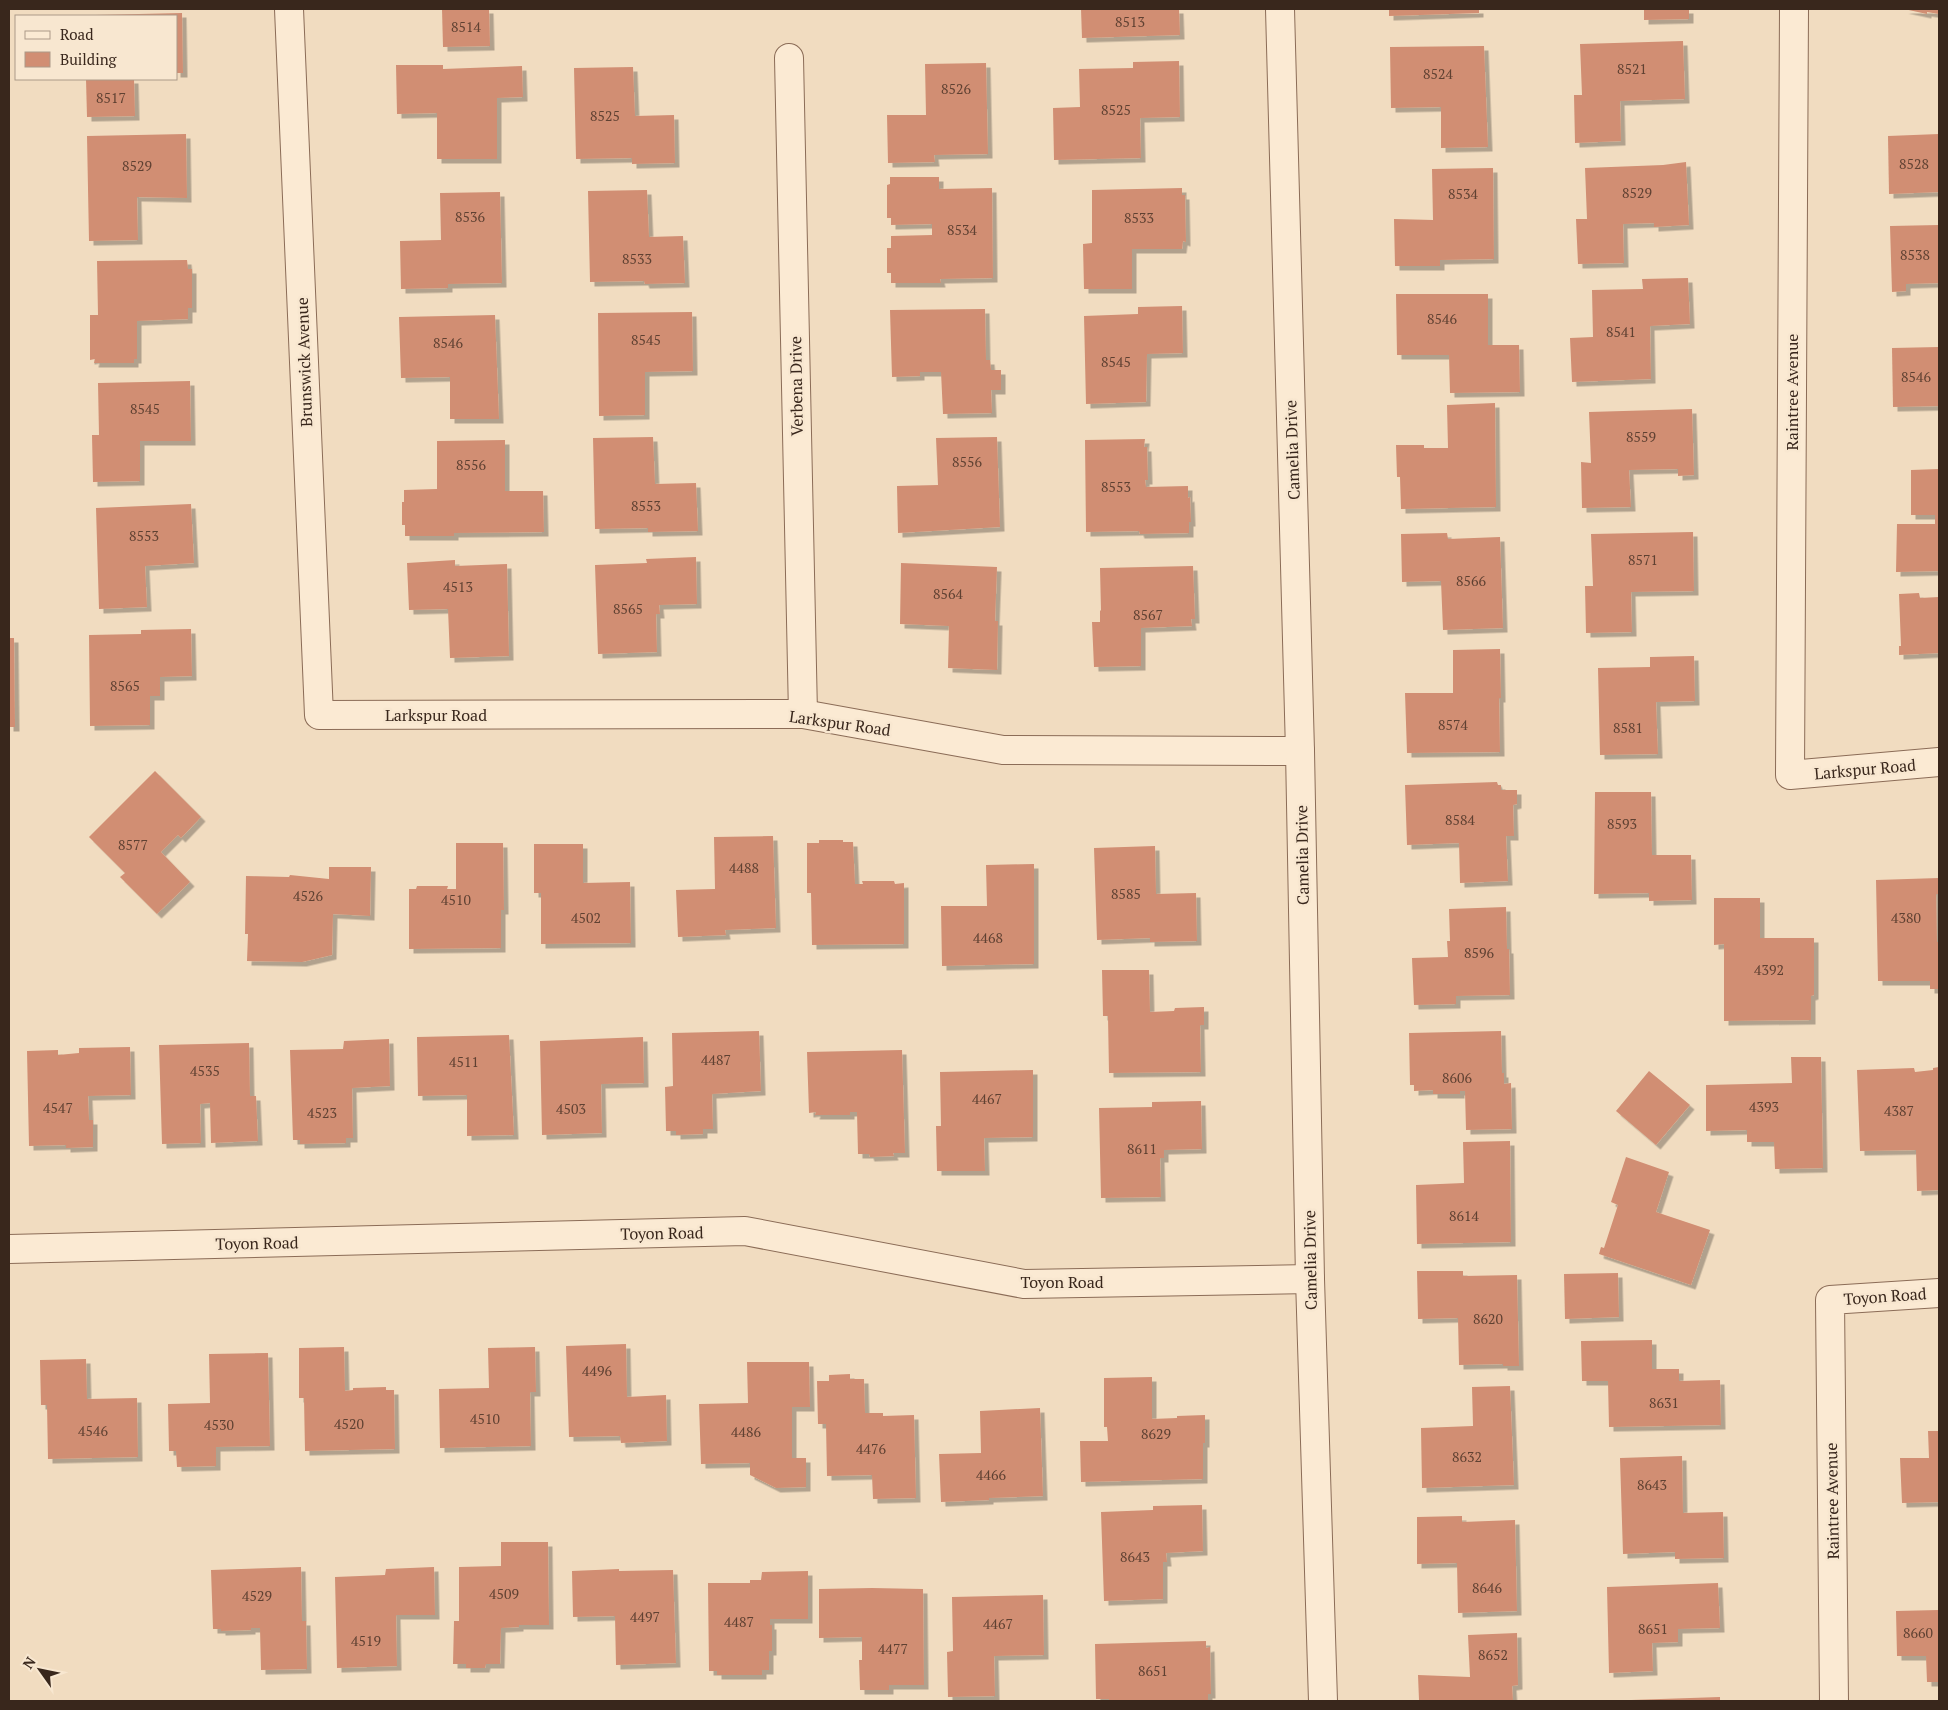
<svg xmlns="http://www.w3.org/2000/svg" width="1948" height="1710" viewBox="0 0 1948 1710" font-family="'PT Serif',serif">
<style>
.building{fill:#d18e73;filter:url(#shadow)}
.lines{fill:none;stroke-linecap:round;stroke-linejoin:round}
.street-casing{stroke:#8b6c57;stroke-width:30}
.street{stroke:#fbead3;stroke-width:28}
.labels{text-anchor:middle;stroke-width:5;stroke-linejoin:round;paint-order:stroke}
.number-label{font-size:14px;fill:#5f4132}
.street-label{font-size:16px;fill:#39271c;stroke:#f8e7d0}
</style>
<defs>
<filter id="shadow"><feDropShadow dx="4.5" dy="4.5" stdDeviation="0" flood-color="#0004"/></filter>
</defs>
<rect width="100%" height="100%" fill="#f1dcc0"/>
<g class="building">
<path d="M442 9H489L490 46 443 47Z"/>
<path d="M1081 9H1179L1180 35 1082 38Z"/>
<path d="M1389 9H1479V13L1389 16Z"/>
<path d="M1644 9H1689V19L1644 20Z"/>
<path d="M1904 9H1939V14L1927 12V14Z"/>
<path d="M182 13 183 73H176V16H95V15Z"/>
<path d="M1683 41 1685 99 1620 101 1621 141 1575 143 1574 95H1582L1580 44Z"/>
<path d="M1484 46 1488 147 1441 148V107L1391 108 1390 47Z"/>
<path d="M1179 61 1180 117 1140 118 1141 158 1054 160 1053 108 1080 107 1079 69 1133 68V62Z"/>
<path d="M986 63 988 154 934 155 935 162 888 163 887 115H926L925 64Z"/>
<path d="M396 65H443V69L522 66 523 97 497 98V159H437V113L397 114Z"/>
<path d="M633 67 635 116 674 115 675 163 632 164V158L576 159 574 68Z"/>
<path d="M86 79H134L135 116 87 117Z"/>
<path d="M186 134 187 198 137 197 138 240 89 241 87 136Z"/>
<path d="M1939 134V192L1889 194 1888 136Z"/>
<path d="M1686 162 1689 225 1654 227V223L1623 224 1624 263 1578 264 1576 219H1587L1585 168 1663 165Z"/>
<path d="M1493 168 1494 259 1440 260V266H1395L1394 219 1433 220 1432 169Z"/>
<path d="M890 177H939V189L992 188 993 278 940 279 941 283H891V273H887V248H891V236L932 235V224L891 225V218H887V185L890 184Z"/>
<path d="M1182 188V195H1185L1186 242 1183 241 1182 249H1132V289H1084L1083 244 1092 243V190Z"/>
<path d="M647 190 649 237 683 236 685 283 645 284 644 281 590 282 588 191Z"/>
<path d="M500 192 502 283 448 284V288L401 289 400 241 441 240 440 193Z"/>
<path d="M1939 225V283L1906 284V291L1892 292 1890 226Z"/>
<path d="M187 260 188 269H192V308H188V319L137 321V359H134V363H94L95 359 90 360V315H98L97 261Z"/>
<path d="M1688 278 1690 324 1650 326 1651 379 1572 382 1570 338 1593 337 1592 290 1643 289 1642 279Z"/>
<path d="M1396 294H1488V345H1519L1520 392 1450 393 1449 355H1397Z"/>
<path d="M1182 306 1183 353 1147 354 1146 402 1086 404 1084 316 1138 314V307Z"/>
<path d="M985 309 986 360H990L991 370H1001V390H991L992 413 943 414 941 372H920V376L892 377 890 310Z"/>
<path d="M692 312 693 371 645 372V415L599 416 598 313Z"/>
<path d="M495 315 499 419H450V377L401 378 399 317Z"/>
<path d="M1939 347V406L1893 407 1892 348Z"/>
<path d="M190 381 191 441H140V481L93 482 92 435H99L98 383Z"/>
<path d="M1495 403 1496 507 1401 509 1400 477H1397L1396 445H1424V448H1448L1447 405Z"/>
<path d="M1692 409 1694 475 1678 476V469L1629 470 1631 507 1582 508 1581 462 1591 463 1589 412Z"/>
<path d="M653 437 655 484 696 483 698 531 648 532V528L595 529 593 438Z"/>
<path d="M997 437 1000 527 898 533 897 486 938 485 936 438Z"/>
<path d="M1145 439 1144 447H1147L1148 480H1145L1146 487 1188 486V498L1190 497 1191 522H1189V533L1140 534 1139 531 1086 532 1085 440Z"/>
<path d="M505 440V491H543L544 532 454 533V536H405V525H402V502H404V490L437 489V441Z"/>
<path d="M1939 469V571L1896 572 1897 524H1935V515H1911V470Z"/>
<path d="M191 504 194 563 145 566 147 607 99 609 96 508Z"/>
<path d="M1693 532 1694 591 1631 592 1632 632 1586 633 1585 586H1593L1591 534Z"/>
<path d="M1447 533 1448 539 1500 537 1503 628 1443 630 1441 581 1402 582 1401 534Z"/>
<path d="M696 557 697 604 659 605 660 614H656L657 652 598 654 595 565 647 563 646 559Z"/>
<path d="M455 560V566L507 564 509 656 450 658 448 609 409 610 407 563Z"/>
<path d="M901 563 997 567 995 621H998L997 670 948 668 949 626 900 624Z"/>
<path d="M1193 566 1195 619H1191L1192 626 1141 628V666L1094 667 1092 622H1100V610L1101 611 1100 568Z"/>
<path d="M1919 593 1920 598 1939 597V653L1899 655V646H1901L1899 594Z"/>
<path d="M191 629 192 676 160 677V696H150V725L90 726 89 635 141 634V630Z"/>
<path d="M9 638H14L15 727H9Z"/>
<path d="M1500 649 1501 698H1499L1500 752 1407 753 1405 693H1453V650Z"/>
<path d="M1694 656 1695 701 1656 702 1658 754 1600 755 1598 668 1650 667V657Z"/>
<path d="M155 771 201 817 181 838 178 835 161 852 190 882 157 914 120 877 125 873 89 837Z"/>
<path d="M1497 782 1498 785H1501V790H1517V804L1513 805 1514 836H1506L1508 881 1460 883 1459 843 1407 845 1405 785Z"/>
<path d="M1595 792H1651L1652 855H1691L1692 900 1649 901V893L1594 894Z"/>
<path d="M773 836 776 928 725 930 726 935 678 937 676 890 715 889 714 837Z"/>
<path d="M819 840H843V842H853L855 884H863L862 881H894L895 884 904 883V944L812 945 811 893H807V843H819Z"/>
<path d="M456 843H503L504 910H501V948L409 949V889H416L417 886H448L447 889H456Z"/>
<path d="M534 844H583V883L630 882 631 943 541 944V893H534Z"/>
<path d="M1155 846 1156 894 1196 893 1197 941 1150 942V938L1097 940 1094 848Z"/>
<path d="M1034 864V964L942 966 941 906H987L986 865Z"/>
<path d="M329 867H371L370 916 333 914 332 955 302 962 247 961 248 934H245L246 876 289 877 290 875 329 879Z"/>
<path d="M1939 878V894H1936L1937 942H1939V989H1930V981H1878L1876 880Z"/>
<path d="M1714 898H1760V938H1814V995L1811 996V1020L1724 1021V944L1714 945Z"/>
<path d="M1506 907 1507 949H1509L1510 995 1456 996V1004L1414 1005 1412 958 1448 957 1447 941H1450L1449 909Z"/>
<path d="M1102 970H1149L1150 1012 1174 1011 1175 1008 1204 1007V1025H1200L1201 1072 1109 1073 1108 1016H1103Z"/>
<path d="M759 1031 761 1091 712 1094 713 1129H703V1134L676 1135V1131H666L665 1087 673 1086 672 1033Z"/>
<path d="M1501 1031 1502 1073H1504V1084L1511 1083 1512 1129 1466 1130 1465 1091H1460V1094H1433V1090L1414 1091V1085H1410L1409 1033Z"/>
<path d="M509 1035 514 1135 467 1136V1095L418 1096 417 1037Z"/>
<path d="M643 1037 644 1083 601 1084 602 1133 542 1135 540 1041Z"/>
<path d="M389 1039 390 1086 352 1088 353 1138H346V1143L300 1144V1140H293L290 1050 343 1049 344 1041Z"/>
<path d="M249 1043 250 1096H256L258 1141 211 1143 210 1103 200 1104 201 1143 162 1144 159 1045Z"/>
<path d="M130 1047 131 1095 88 1096 89 1120H93V1147L66 1148V1145L29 1146 27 1051 58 1050V1055L79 1053V1048Z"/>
<path d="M902 1050 905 1153H893L894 1156 870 1157 869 1154H858L857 1112H850V1115H815L816 1112 809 1113 807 1052Z"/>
<path d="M1791 1057H1821L1823 1168 1775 1169 1774 1142H1747V1130L1706 1131V1085L1792 1083Z"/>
<path d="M1939 1067V1190L1917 1191 1916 1150 1860 1151 1857 1070 1914 1068 1915 1072 1933 1070V1068Z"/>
<path d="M1033 1070V1137L984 1138 985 1171H937L936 1126H941L940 1072Z"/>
<path d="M1649 1071 1690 1105 1656 1145 1616 1111Z"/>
<path d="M1201 1101 1202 1149 1164 1150V1158H1160L1161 1197 1101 1198 1099 1108 1152 1107V1102Z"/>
<path d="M1510 1141 1511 1242 1417 1244 1416 1185 1464 1183 1463 1142Z"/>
<path d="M1626 1157 1669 1172 1656 1212 1710 1230 1691 1285 1599 1254 1601 1247 1604 1248 1618 1205 1611 1202Z"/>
<path d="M1417 1271H1463V1276L1517 1275 1519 1366H1503V1364L1459 1365 1458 1318 1418 1319Z"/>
<path d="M1618 1273 1619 1317 1565 1319 1564 1274Z"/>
<path d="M1652 1340V1369H1679V1381L1720 1380 1721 1425 1609 1427 1608 1381H1582L1581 1341Z"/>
<path d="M626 1344 627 1397 666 1395 667 1441 621 1443 620 1436 569 1437 566 1346Z"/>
<path d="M344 1347 345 1391 353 1390V1388L386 1387V1390H394L395 1449 305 1451 304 1398H299V1348Z"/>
<path d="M535 1347 536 1392H530L531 1446 440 1448 439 1389 489 1388 488 1348Z"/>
<path d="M268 1353 270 1446 216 1447V1466L177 1467 176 1451H169L168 1404 210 1403 209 1354Z"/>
<path d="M86 1359 87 1399 137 1398 138 1457 48 1459 47 1405H41L40 1360Z"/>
<path d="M747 1362H809L810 1407H792V1458H806V1487L776 1488 750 1475V1463L701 1464 699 1404 748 1403Z"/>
<path d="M850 1374V1379H864L865 1413H883V1416L914 1415 916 1498 873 1499 872 1475 827 1476 826 1424H818L817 1381H829V1375Z"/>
<path d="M1152 1377V1419L1177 1418V1416L1205 1415V1443H1203V1479L1081 1482 1080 1441H1108L1107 1427H1104V1378Z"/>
<path d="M1510 1386 1514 1485 1422 1488 1421 1428 1473 1426 1472 1387Z"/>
<path d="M1040 1408 1043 1496 989 1498V1500L941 1502 939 1454 981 1453 980 1411Z"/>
<path d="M1928 1431H1939V1502L1902 1503 1900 1458H1929Z"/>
<path d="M1682 1456 1683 1513 1723 1512 1724 1558 1675 1559V1552L1623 1554 1620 1458Z"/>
<path d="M1202 1505 1203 1551 1166 1553 1167 1562H1163V1599L1104 1601 1101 1512 1153 1510V1506Z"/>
<path d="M1462 1516V1522L1515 1520 1517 1611 1458 1613 1457 1563 1417 1564V1517Z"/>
<path d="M501 1542H548L549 1625H519V1627L501 1628 500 1664H486L485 1668H466V1664H453L454 1621H459V1567L501 1566Z"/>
<path d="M301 1567 302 1621H306L307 1669 261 1670 260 1628H251V1630L221 1631V1629H213L211 1570Z"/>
<path d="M434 1567 435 1615H396L397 1666 337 1668 335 1577 385 1575 386 1569Z"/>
<path d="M619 1569V1571L673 1570 676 1663 616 1665 615 1616 573 1617 572 1571Z"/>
<path d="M808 1571V1619H770V1625H772V1651H769V1670H762V1675H717V1671H709L708 1583H750V1580H761L762 1572Z"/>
<path d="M1718 1583 1720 1628 1678 1629V1642L1652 1643 1653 1671 1609 1673 1607 1587Z"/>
<path d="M872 1588 923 1589 924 1685H889V1690H860L859 1660H862V1637L819 1638V1589Z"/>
<path d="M1043 1595 1044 1655 994 1656 995 1696 948 1697 947 1652 953 1651 952 1597Z"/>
<path d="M1939 1610V1682H1927L1926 1656H1897L1896 1611Z"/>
<path d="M1517 1633 1518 1685 1512 1686 1513 1701 1419 1700 1418 1675 1470 1677 1468 1635Z"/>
<path d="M1206 1641V1648L1210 1647 1211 1694H1208V1700L1109 1701V1699H1096L1095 1644Z"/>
<path d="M1720 1697V1701H1631V1700Z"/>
</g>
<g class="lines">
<defs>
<g id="street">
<path d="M289 9 319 715 803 714 1003 750 1300 751"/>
<path d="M1280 9 1300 751 1310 1279 1323 1701"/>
<path d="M1794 9 1790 775 1939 762"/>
<path d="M789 58 803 714"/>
<path d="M9 1249 745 1231 1024 1284 1310 1279"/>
<path d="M1834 1701 1830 1300 1939 1293"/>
</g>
</defs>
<use href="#street" class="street-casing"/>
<use href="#street" class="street"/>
</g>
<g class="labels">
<g class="number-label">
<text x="1130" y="27">8513</text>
<text x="466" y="32">8514</text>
<text x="1632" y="74">8521</text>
<text x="1438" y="79">8524</text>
<text x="956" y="94">8526</text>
<text x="111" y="103">8517</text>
<text x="1116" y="115">8525</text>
<text x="605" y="121">8525</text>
<text x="1914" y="169">8528</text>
<text x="137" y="171">8529</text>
<text x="1637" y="198">8529</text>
<text x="1463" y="199">8534</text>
<text x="470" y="222">8536</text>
<text x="1139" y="223">8533</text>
<text x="962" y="235">8534</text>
<text x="1915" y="260">8538</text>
<text x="637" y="264">8533</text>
<text x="1442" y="324">8546</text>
<text x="1621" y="337">8541</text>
<text x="646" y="345">8545</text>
<text x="448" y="348">8546</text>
<text x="1116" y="367">8545</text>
<text x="1916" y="382">8546</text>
<text x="145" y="414">8545</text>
<text x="1641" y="442">8559</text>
<text x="967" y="467">8556</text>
<text x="471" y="470">8556</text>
<text x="1116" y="492">8553</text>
<text x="646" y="511">8553</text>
<text x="144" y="541">8553</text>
<text x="1643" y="565">8571</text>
<text x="1471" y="586">8566</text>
<text x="458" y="592">4513</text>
<text x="948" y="599">8564</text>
<text x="628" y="614">8565</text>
<text x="1148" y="620">8567</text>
<text x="125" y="691">8565</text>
<text x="1453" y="730">8574</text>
<text x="1628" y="733">8581</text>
<text x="1460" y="825">8584</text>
<text x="1622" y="829">8593</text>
<text x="133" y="850">8577</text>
<text x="744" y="873">4488</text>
<text x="1126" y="899">8585</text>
<text x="308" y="901">4526</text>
<text x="456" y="905">4510</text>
<text x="586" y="923">4502</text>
<text x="1906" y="923">4380</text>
<text x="988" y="943">4468</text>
<text x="1479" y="958">8596</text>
<text x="1769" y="975">4392</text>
<text x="716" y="1065">4487</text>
<text x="464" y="1067">4511</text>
<text x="205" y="1076">4535</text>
<text x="1457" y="1083">8606</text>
<text x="987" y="1104">4467</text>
<text x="1764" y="1112">4393</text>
<text x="58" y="1113">4547</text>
<text x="571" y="1114">4503</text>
<text x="1899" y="1116">4387</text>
<text x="322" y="1118">4523</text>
<text x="1142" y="1154">8611</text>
<text x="1464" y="1221">8614</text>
<text x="1488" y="1324">8620</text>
<text x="597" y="1376">4496</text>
<text x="1664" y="1408">8631</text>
<text x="485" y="1424">4510</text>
<text x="349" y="1429">4520</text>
<text x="219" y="1430">4530</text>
<text x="93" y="1436">4546</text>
<text x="746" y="1437">4486</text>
<text x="1156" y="1439">8629</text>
<text x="871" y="1454">4476</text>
<text x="1467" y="1462">8632</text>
<text x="991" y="1480">4466</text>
<text x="1652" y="1490">8643</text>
<text x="1135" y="1562">8643</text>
<text x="1487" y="1593">8646</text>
<text x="504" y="1599">4509</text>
<text x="257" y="1601">4529</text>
<text x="645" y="1622">4497</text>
<text x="739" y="1627">4487</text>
<text x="998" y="1629">4467</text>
<text x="1653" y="1634">8651</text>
<text x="1918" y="1638">8660</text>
<text x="366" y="1646">4519</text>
<text x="893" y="1654">4477</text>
<text x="1493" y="1660">8652</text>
<text x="1153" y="1676">8651</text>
</g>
<g class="street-label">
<text transform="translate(304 362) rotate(-92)" y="6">Brunswick Avenue</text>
<text transform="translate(796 386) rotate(-91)" y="6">Verbena Drive</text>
<text transform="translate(1792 392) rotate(-90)" y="6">Raintree Avenue</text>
<text transform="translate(1292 450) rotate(-92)" y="6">Camelia Drive</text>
<text x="436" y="721">Larkspur Road</text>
<text transform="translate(840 723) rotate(8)" y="6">Larkspur Road</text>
<text transform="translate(1865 769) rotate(-5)" y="6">Larkspur Road</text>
<text transform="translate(1302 855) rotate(-91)" y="6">Camelia Drive</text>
<text transform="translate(662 1233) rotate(-1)" y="6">Toyon Road</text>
<text transform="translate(257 1243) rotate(-1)" y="6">Toyon Road</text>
<text transform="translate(1310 1260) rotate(-91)" y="6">Camelia Drive</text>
<text x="1062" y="1288">Toyon Road</text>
<text transform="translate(1885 1296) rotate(-4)" y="6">Toyon Road</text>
<text transform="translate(1832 1501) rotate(-91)" y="6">Raintree Avenue</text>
</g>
</g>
<rect width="1948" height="1710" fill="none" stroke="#39271c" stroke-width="20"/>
<rect x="15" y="15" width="162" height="65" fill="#f8e7d0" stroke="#ac9a88"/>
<rect x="25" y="31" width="25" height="8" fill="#fbead3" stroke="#ac9a88"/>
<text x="60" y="40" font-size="15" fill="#39271c">Road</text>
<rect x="25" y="52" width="25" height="15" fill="#d18e73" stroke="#ac9a88"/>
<text x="60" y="65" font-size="15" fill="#39271c">Building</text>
<g transform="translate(40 1670) rotate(303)" stroke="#f8e7d0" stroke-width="4" paint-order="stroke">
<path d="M0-4L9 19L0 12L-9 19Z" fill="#39271c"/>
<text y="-8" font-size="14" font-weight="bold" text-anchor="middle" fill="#39271c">N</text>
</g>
</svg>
